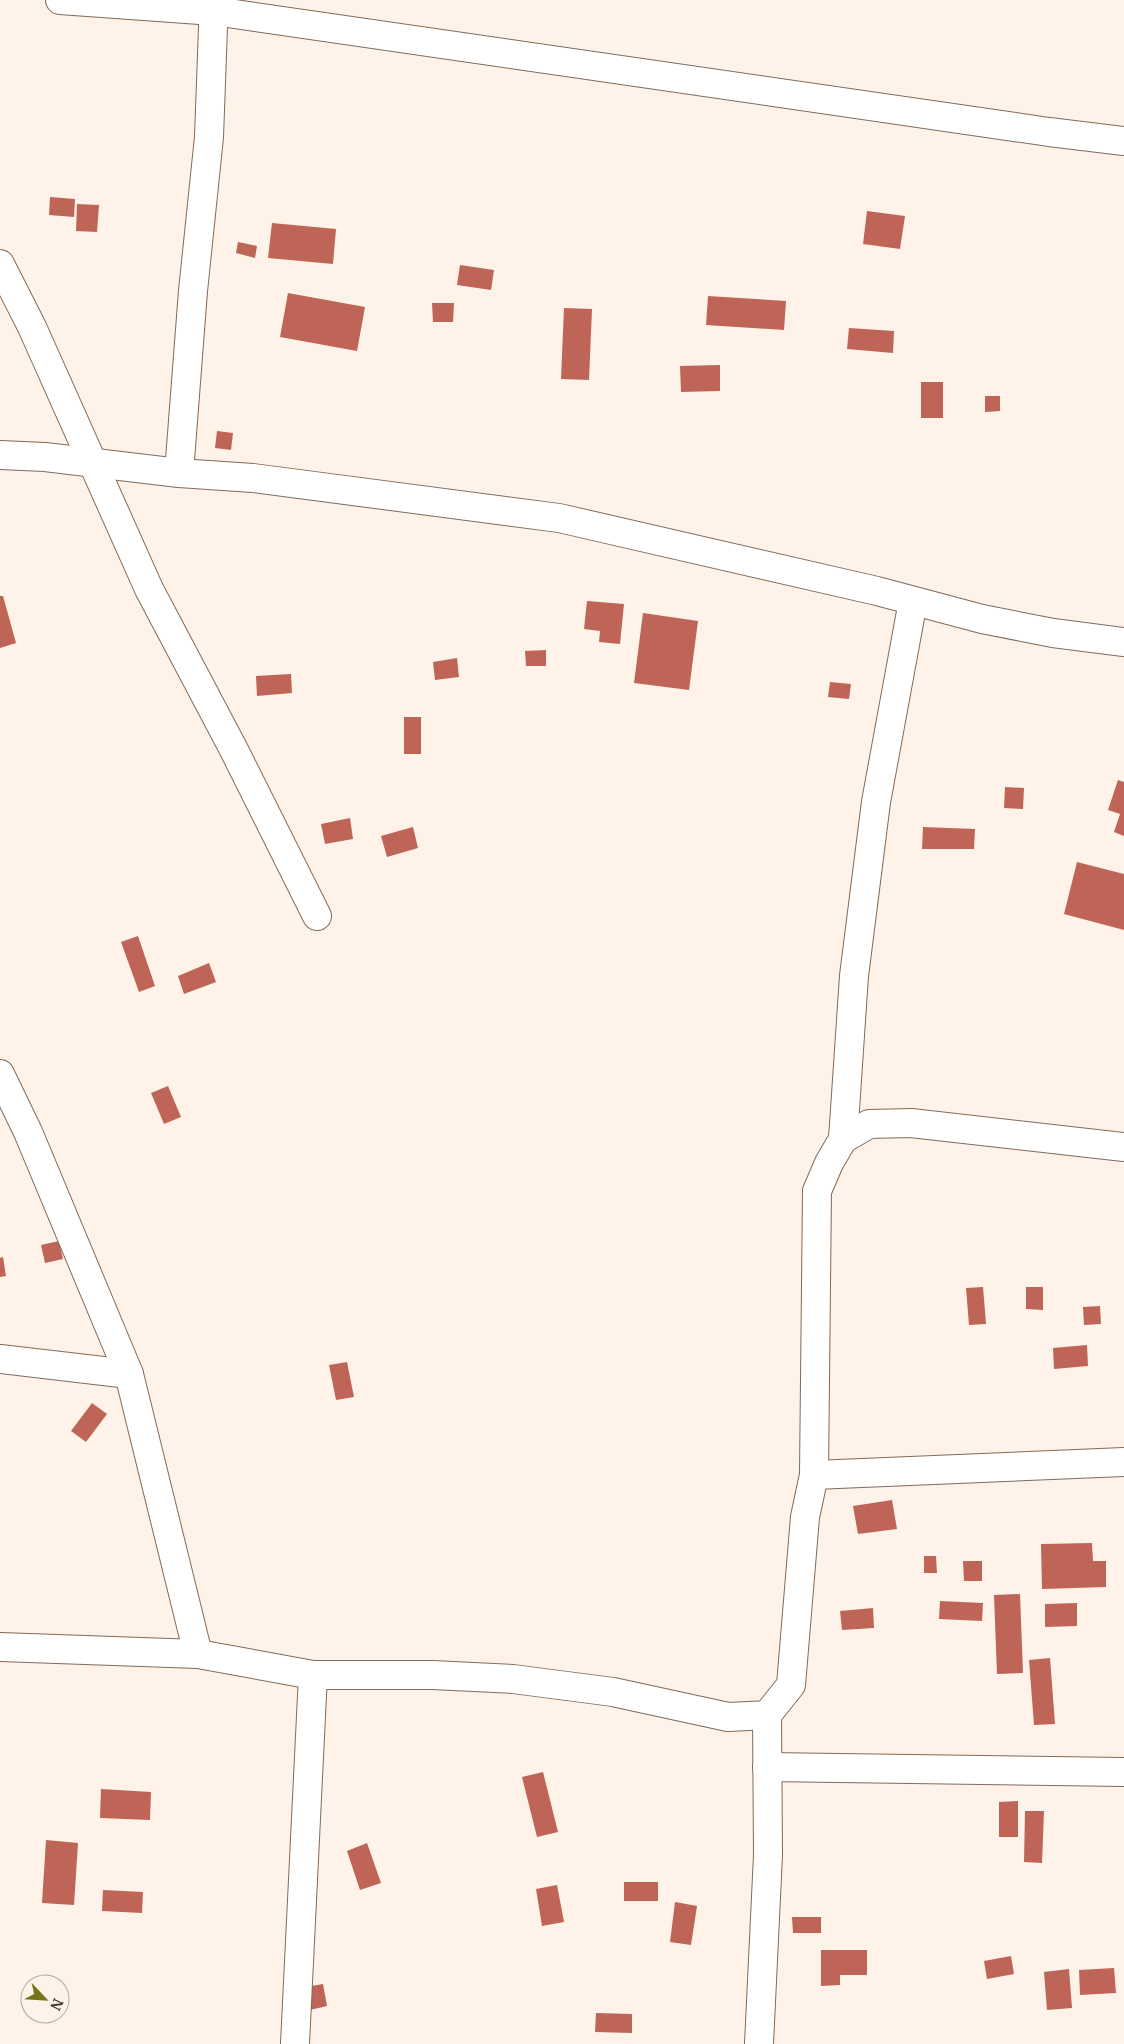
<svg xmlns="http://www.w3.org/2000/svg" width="1124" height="2044" viewBox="0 0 1124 2044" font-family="Merriweather,serif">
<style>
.building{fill:#be6557}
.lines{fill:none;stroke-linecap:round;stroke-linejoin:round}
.minor-casing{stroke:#836a57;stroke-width:30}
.minor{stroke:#fff;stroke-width:28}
</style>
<rect width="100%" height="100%" fill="#fef2e9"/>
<g class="building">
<path d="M50 197 75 199 74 217 49 215Z"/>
<path d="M77 204 99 205 97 232 76 231Z"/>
<path d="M867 211 905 216 900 249 863 244Z"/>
<path d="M272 223 336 229 333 264 268 258Z"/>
<path d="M238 242 257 246 255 258 236 253Z"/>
<path d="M460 265 494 270 491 290 457 285Z"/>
<path d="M288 293 365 307 357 351 280 337Z"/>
<path d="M708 296 786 301 784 330 706 325Z"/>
<path d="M432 303H454L453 322H433Z"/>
<path d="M564 308 592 309 589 380 561 379Z"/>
<path d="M849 328 894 331 893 353 847 349Z"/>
<path d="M720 365V391L681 392 680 366Z"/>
<rect x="921" y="382" width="22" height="36"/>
<path d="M985 396H1000V411L985 412Z"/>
<path d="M217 431 233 433 231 450 215 448Z"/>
<path d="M0 596H3L16 643 0 648Z"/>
<path d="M587 601 624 604 620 644 599 642 600 631 584 629Z"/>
<path d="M643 613 698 621 689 690 634 683Z"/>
<path d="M546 650V666H526L525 651Z"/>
<path d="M457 658 459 677 435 680 433 662Z"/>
<path d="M291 674 292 693 257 696 256 676Z"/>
<path d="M830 682 851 684 849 699 828 697Z"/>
<rect x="404" y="717" width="17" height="37"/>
<path d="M1118 780 1124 782V836L1114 832 1120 814 1108 810Z"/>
<path d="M1005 787 1024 788 1023 809 1004 808Z"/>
<path d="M350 818 353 839 325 844 321 824Z"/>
<path d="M413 827 418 848 387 857 381 836Z"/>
<path d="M923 827 975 829 974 849H922Z"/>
<path d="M1077 862 1124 874V930L1064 914Z"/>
<path d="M138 936 155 986 139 992 121 942Z"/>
<path d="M209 963 216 982 184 994 178 976Z"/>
<path d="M168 1086 181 1117 164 1124 151 1093Z"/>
<path d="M59 1241 63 1259 45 1263 41 1245Z"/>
<path d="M3 1257 6 1276 0 1277V1258Z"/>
<path d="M983 1287 986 1324 969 1325 966 1288Z"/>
<path d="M1026 1287H1043V1310L1026 1309Z"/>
<path d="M1100 1306 1101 1324 1084 1325 1083 1307Z"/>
<path d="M1087 1345 1088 1366 1054 1369 1053 1348Z"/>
<path d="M347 1362 354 1397 336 1400 329 1365Z"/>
<path d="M92 1403 107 1414 86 1442 71 1431Z"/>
<path d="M892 1500 897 1529 858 1534 853 1506Z"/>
<path d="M1092 1543 1093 1561H1106V1587L1042 1589 1041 1544Z"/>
<path d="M924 1556H936L937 1573H924Z"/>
<path d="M963 1561H982V1581H964Z"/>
<path d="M1020 1594 1023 1673 997 1674 994 1595Z"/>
<path d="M940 1601 983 1603 982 1621 939 1619Z"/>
<path d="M1077 1603V1626L1045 1627V1604Z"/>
<path d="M873 1608 874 1628 842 1630 840 1611Z"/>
<path d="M1050 1658 1055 1724 1034 1725 1029 1660Z"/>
<path d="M543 1772 558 1832 537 1837 522 1777Z"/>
<path d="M101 1789 151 1792 150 1820 100 1818Z"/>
<path d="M1018 1801V1837H999V1802Z"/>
<path d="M1025 1811H1044L1042 1863 1024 1862Z"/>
<path d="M46 1840 78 1843 74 1905 42 1903Z"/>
<path d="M367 1843 381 1883 360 1890 347 1851Z"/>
<rect x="624" y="1882" width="34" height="19"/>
<path d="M557 1885 564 1922 542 1926 536 1889Z"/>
<path d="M103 1890 143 1892 142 1913 102 1911Z"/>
<path d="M675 1902 697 1906 691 1945 670 1942Z"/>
<path d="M792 1917H821V1933H793Z"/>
<path d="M821 1950H867V1975H840V1985L821 1986Z"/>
<path d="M1011 1956 1014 1974 987 1979 984 1961Z"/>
<path d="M1114 1968 1116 1993 1080 1995 1079 1970Z"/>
<path d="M1069 1969 1072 2008 1047 2010 1044 1972Z"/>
<path d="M323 1984 327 2006 310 2010 306 1987Z"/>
<path d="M596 2013 632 2014V2033L595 2032Z"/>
</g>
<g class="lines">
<defs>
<g id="minor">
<path d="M60 0 214 11 1049 132 1124 141"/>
<path d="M0 264 32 327 149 589 234 750 317 916"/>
<path d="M0 455 45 457 179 473 253 478 559 518 877 591 982 619 1053 633 1124 642"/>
<path d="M179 473 193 291 209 137 214 0"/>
<path d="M0 1074 28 1132 129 1374 198 1654"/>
<path d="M843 1139 854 976 876 802 913 601"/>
<path d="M0 1359 129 1374"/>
<path d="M814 1475 1124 1462"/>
<path d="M0 1647 198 1654 313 1675H432L513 1679 613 1692 728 1717 767 1715 791 1685 805 1517 814 1475 817 1191 829 1163 843 1139 869 1124 911 1123 1124 1147"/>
<path d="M767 1767 1124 1772"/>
<path d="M295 2044 313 1675"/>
<path d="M759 2044 768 1855 767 1715"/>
</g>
</defs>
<use href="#minor" class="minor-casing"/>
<use href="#minor" class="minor"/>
</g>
<g transform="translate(45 1999) rotate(115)"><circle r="24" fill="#fef2e9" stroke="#b4a8a0"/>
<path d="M0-4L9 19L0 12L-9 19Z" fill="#767418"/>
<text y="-8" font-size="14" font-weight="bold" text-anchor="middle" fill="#463a32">N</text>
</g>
</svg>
